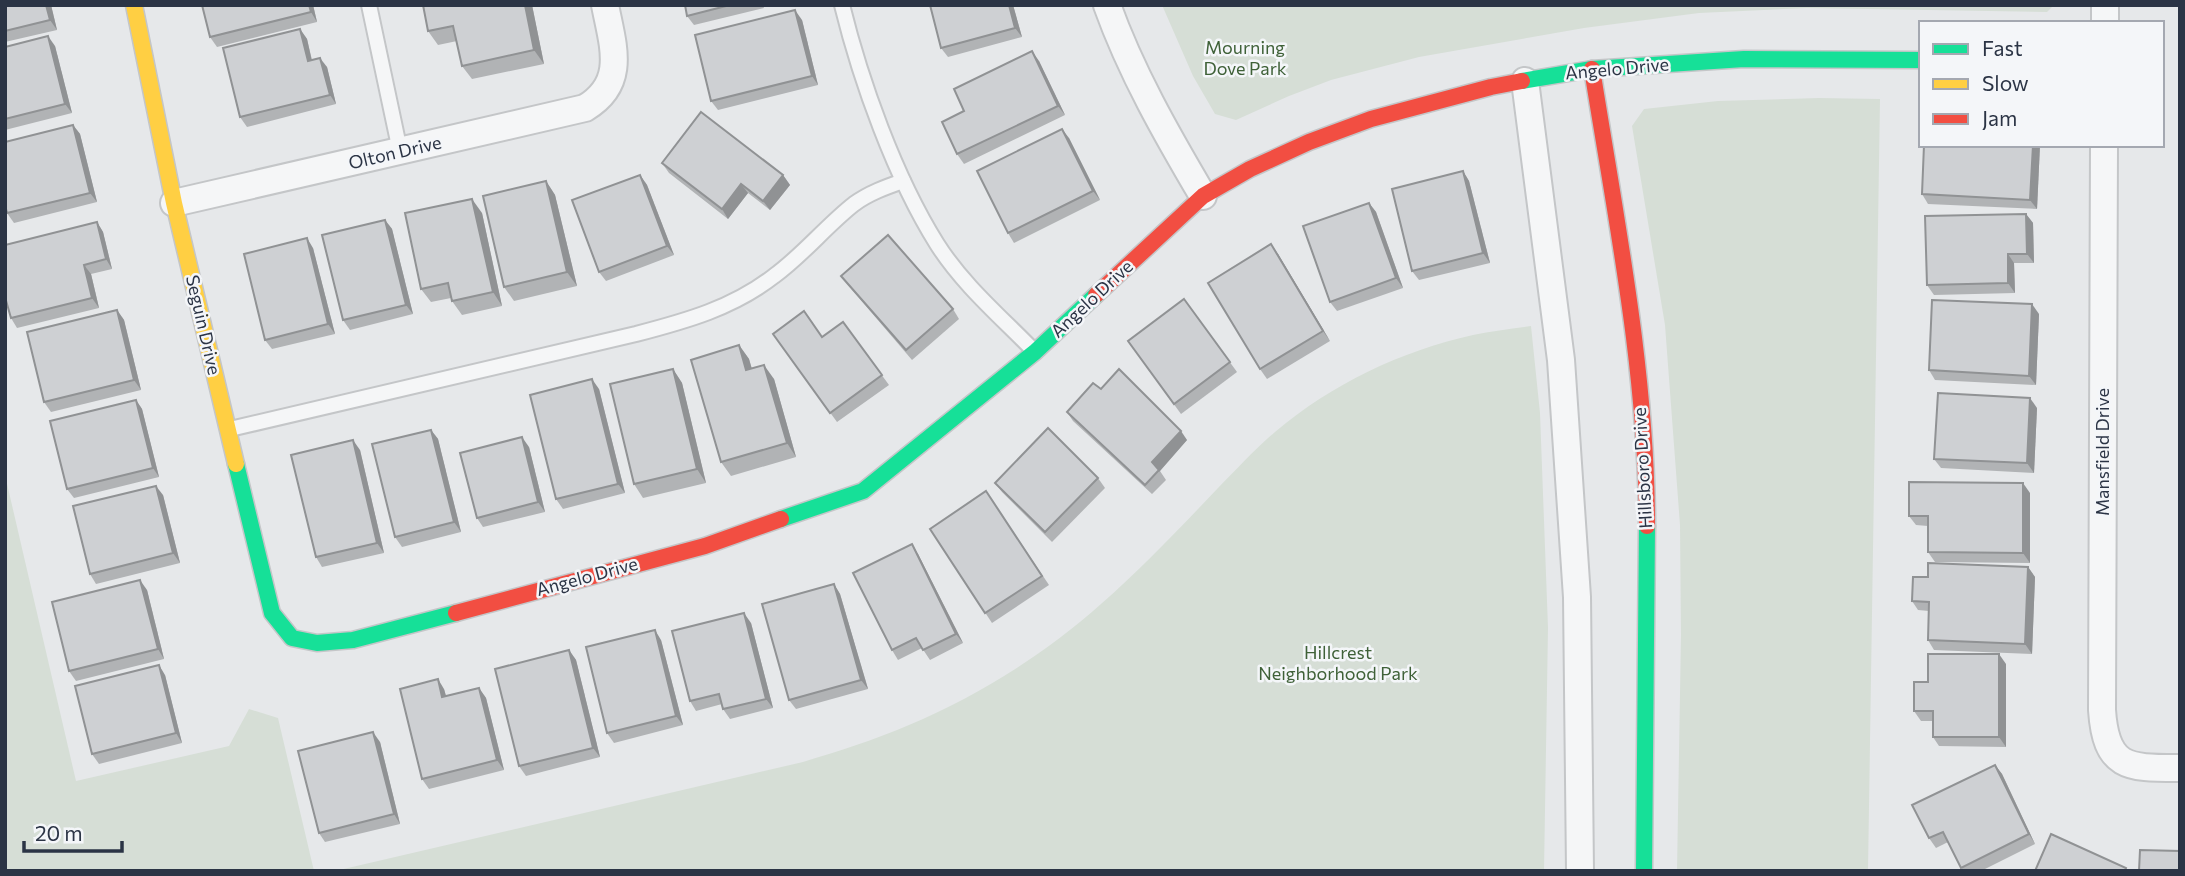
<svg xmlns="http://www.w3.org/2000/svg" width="2185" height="876" viewBox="0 0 2185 876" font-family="Commissioner,sans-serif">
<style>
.green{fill:#d6ded6}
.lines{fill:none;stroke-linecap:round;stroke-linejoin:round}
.lane-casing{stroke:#c4c6c8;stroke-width:18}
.street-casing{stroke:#c4c6c8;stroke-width:30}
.fast-casing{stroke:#c4c6c8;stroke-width:19}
.slow-casing{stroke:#c4c6c8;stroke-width:19}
.jam-casing{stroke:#c4c6c8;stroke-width:19}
.lane{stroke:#f5f6f7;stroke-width:14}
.street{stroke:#f5f6f7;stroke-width:26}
.fast{stroke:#16e098;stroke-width:16}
.slow{stroke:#ffcf43;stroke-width:16}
.jam{stroke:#f24e42;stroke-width:16}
.wall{fill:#b1b3b5}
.shaded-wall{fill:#909294}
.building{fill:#ced0d3;stroke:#909294;stroke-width:2}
.labels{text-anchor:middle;stroke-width:5;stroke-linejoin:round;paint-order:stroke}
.park-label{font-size:18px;fill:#3f6138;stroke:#f4f6f9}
.street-label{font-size:18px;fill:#2b3445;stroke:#f4f6f9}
</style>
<rect width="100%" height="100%" fill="#e6e8ea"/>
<g class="green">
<path d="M1162 5H2054L2047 12 1807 8 1699 13 1584 28 1419 57 1331 80 1289 96 1236 120 1215 114 1193 76Z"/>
<path d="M1819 98 1880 99 1868 871H1677L1681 635 1680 525 1665 325 1632 126 1644 109 1718 101Z"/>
<path d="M1531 326 1540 413 1548 628 1544 871H335L803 762C839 751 874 740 909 725 978 696 1045 654 1101 604 1142 568 1180 528 1218 488 1237 469 1255 449 1275 432 1332 384 1401 351 1473 335 1492 331 1512 329 1531 326Z"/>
<path d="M5 475 76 781 229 746 249 709 278 718 314 871H5Z"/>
</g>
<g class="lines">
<defs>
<g id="lane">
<path d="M369 5 400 151"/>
<path d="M842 5C861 82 895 177 937 244 963 285 1001 317 1034 351"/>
<path d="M230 429 636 334C686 321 733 308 774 276 803 255 826 226 854 204 869 193 886 187 903 181"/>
</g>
<g id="street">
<path d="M1107 5C1131 72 1167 135 1203 196"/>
<path d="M2105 23V5"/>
<path d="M1525 81 1561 360 1577 597 1580 871"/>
<path d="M2104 145 2102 710C2106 769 2128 768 2180 768"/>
<path d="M174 203 585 108C627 83 613 46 605 5"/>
</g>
<g id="fast">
<path d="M1522 81 1592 69 1744 59 1921 60"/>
<path d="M236 464 272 613 292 638 317 643 353 640 456 613"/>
<path d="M781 519 863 491 1035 352 1096 295"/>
<path d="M1644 871 1647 526"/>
</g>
<path id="slow" d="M134 5 174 203 236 464"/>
<g id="jam">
<path d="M1592 69C1616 220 1647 372 1647 526"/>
<path d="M1096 295 1203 196 1250 169 1309 142 1371 119 1491 87 1522 81"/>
<path d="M456 613 705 546 781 519"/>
</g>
</defs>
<use href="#lane" class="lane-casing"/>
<use href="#street" class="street-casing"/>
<use href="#fast" class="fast-casing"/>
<use href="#slow" class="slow-casing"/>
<use href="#jam" class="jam-casing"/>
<use href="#lane" class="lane"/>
<use href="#street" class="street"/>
<use href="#fast" class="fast"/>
<use href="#slow" class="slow"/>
<use href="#jam" class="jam"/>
</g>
<g class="wall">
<path d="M5 5H51L57 30 5 42Z"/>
<path d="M313 5 317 22 217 47 210 37Z"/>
<path d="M423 5H532L544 64 472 79 462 66 457 41 438 45 428 31Z"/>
<path d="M685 5H763L764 8 694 25 687 16Z"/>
<path d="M930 5H1013L1022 37 948 57 941 48Z"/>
<path d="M802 20 818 85 718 110 711 101Z"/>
<path d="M300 29 307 39 312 60 327 67 336 104 247 127 240 117Z"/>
<path d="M55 46 72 113 5 130V47Z"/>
<path d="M1039 61 1065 115 964 164 957 154 964 111Z"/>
<path d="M73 125 80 134 97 202 14 223 7 213Z"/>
<path d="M1069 138 1100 200 1014 243 1008 233Z"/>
<path d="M2040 145 2037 209 1928 204 1922 194Z"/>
<path d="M662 163 783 175 790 185 770 210 748 193 728 219 669 173Z"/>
<path d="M1463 171 1469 181 1490 263 1419 280 1412 271Z"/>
<path d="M640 175 647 185 674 255 606 281 599 272Z"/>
<path d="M546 181 555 195 577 286 514 301 504 287Z"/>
<path d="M1369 203 1376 212 1403 288 1337 311 1330 302Z"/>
<path d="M482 213 502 306 462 315 452 301 451 298 431 302 421 289Z"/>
<path d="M2026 214 2033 223 2034 263H2014L2015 293 1934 295 1927 285Z"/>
<path d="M385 220 392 229 413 314 350 330 343 320Z"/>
<path d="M97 222 103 232 112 269 91 274 99 308 17 328 11 318Z"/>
<path d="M313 248 335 334 272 349 265 340Z"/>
<path d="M1278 254 1330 341 1267 379 1260 369Z"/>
<path d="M841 276 953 309 959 319 912 360 848 285Z"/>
<path d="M1184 299 1237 372 1181 414 1128 341Z"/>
<path d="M117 310 124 320 141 390 51 412 44 402Z"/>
<path d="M2039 314 2036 385 1935 380 1929 370Z"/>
<path d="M843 322 889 385 837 422 773 334 822 337Z"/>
<path d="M739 345 749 359 752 369 774 379 796 457 731 476 721 462Z"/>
<path d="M673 369 682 383 706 483 643 498 634 484Z"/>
<path d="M599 389 625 493 563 509 556 499Z"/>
<path d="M1101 389 1187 440 1160 471 1166 480 1152 494 1073 421 1067 412Z"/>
<path d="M136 400 142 409 159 477 74 498 67 489Z"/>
<path d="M2037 408 2034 473 1941 468 1934 459Z"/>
<path d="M431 430 438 439 461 532 402 547 395 537Z"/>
<path d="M529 447 545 512 483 527 477 518Z"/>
<path d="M360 450 384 553 322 567 316 557Z"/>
<path d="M1098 478 1105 488 1052 542 1002 492 995 483Z"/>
<path d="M986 491 1049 585 992 623 930 529Z"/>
<path d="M2030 493V563L1935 562 1928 552V526L1916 525 1909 516Z"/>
<path d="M163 495 180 563 96 584 90 574Z"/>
<path d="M918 554 963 643 930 660 922 648 898 660 892 650Z"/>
<path d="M2028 567 2035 577 2032 654 1934 650 1928 640 1929 611 1918 610 1912 601 1928 577Z"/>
<path d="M834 584 840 594 868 689 796 709 789 700Z"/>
<path d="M147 590 164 659 76 681 69 671Z"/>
<path d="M751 623 773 708 730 719 723 709 722 704 696 711 690 701Z"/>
<path d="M661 640 683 725 614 743 607 733Z"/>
<path d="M569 650 576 660 600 757 526 776 519 766Z"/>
<path d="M2006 664V747L1939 746 1933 737V721H1921L1914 711 1928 682Z"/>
<path d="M165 675 182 743 99 764 92 754Z"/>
<path d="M479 688 486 698 504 770 429 789 422 779 444 689 446 696Z"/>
<path d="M380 742 400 824 325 842 319 833Z"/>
<path d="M1995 765 2002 774 2035 844 1981 871H1963L1948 842 1936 848 1929 838Z"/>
</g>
<g class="shaded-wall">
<path d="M46 5H51L57 30 50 20Z"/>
<path d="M309 5H313L317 22 311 12Z"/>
<path d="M525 5H532L544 64 534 50Z"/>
<path d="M1009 5H1013L1022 37 1015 28Z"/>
<path d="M795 10 802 20 818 85 812 76Z"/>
<path d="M300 29 307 39 314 71 308 61Z"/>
<path d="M48 36 55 46 72 113 65 104Z"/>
<path d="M1032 51 1039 61 1065 115 1058 106Z"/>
<path d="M320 58 327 67 336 104 330 95Z"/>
<path d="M73 125 80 134 97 202 90 193Z"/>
<path d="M1062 129 1069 138 1100 200 1093 191Z"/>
<path d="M2033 145H2040L2037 209 2030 200Z"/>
<path d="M1463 171 1469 181 1490 263 1483 253Z"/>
<path d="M640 175 647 185 674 255 667 246Z"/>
<path d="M783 175 790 185 770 210 763 201Z"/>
<path d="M546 181 555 195 577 286 567 272Z"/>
<path d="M741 184 748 193 728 219 722 209Z"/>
<path d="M472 199 482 213 502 306 493 292Z"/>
<path d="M1369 203 1376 212 1403 288 1396 278Z"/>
<path d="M2026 214 2033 223 2034 263 2027 254Z"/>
<path d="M385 220 392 229 413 314 406 305Z"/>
<path d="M97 222 103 232 112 269 106 259Z"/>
<path d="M307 238 313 248 335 334 328 324Z"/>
<path d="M1271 244 1278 254 1330 341 1323 331Z"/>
<path d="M2008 254 2014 263 2015 293 2008 283Z"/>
<path d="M84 265 91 274 99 308 92 298Z"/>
<path d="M2032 304 2039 314 2036 385 2029 376Z"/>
<path d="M117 310 124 320 141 390 134 380Z"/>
<path d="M739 345 749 359 756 384 746 370Z"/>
<path d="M764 365 774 379 796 457 787 443Z"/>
<path d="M673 369 682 383 706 483 697 469Z"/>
<path d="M592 379 599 389 625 493 618 484Z"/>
<path d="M2030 398 2037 408 2034 473 2027 463Z"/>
<path d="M136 400 142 409 159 477 153 468Z"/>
<path d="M431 430 438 439 461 532 454 522Z"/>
<path d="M1181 431 1187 440 1159 472 1152 462Z"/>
<path d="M522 437 529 447 545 512 538 502Z"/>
<path d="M353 440 360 450 384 553 377 543Z"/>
<path d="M2023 483 2030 493V563L2023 553Z"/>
<path d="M156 486 163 495 180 563 173 553Z"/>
<path d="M912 544 918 554 963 643 956 634Z"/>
<path d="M2028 567 2035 577 2032 654 2025 644Z"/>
<path d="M140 580 147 590 164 659 158 649Z"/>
<path d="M834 584 840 594 868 689 861 680Z"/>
<path d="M744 613 751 623 773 708 766 699Z"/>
<path d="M655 630 661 640 683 725 676 716Z"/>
<path d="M569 650 576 660 600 757 593 748Z"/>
<path d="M1999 654 2006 664V747L1999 737Z"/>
<path d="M159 665 165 675 182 743 176 733Z"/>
<path d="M438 679 444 689 449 707 442 697Z"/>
<path d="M479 688 486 698 504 770 497 760Z"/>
<path d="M373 732 380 742 400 824 394 814Z"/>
<path d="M1995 765 2002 774 2035 844 2029 834Z"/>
</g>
<g class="building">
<path d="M5 5H46L50 20 5 31Z"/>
<path d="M202 5H309L311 12 210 37Z"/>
<path d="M423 5H525L534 50 462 66 453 26 428 31Z"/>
<path d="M685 5H730L687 16Z"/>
<path d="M930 5H1009L1015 28 941 48Z"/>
<path d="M795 10 812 76 711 101 695 35Z"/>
<path d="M300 29 308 61 320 58 330 95 240 117 223 48Z"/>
<path d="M48 36 65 104 5 119V47Z"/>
<path d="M1032 51 1058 106 957 154 942 122 964 111 954 89Z"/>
<path d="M701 112 783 175 763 201 741 184 722 209 662 163Z"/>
<path d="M73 125 90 193 7 213 5 205V142Z"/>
<path d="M1062 129 1093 191 1008 233 977 171Z"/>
<path d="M1924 145H2033L2030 200 1922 194Z"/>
<path d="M1463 171 1483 253 1412 271 1392 189Z"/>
<path d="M640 175 667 246 599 272 572 200Z"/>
<path d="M546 181 567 272 504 287 483 196Z"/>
<path d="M472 199 493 292 452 301 448 283 421 289 405 213Z"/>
<path d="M1369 203 1396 278 1330 302 1303 226Z"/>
<path d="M2026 214 2027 254H2008V283L1927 285 1925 216Z"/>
<path d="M385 220 406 305 343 320 322 235Z"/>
<path d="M97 222 106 259 84 265 92 298 11 318 5 297V245Z"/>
<path d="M888 235 953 309 906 350 841 276Z"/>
<path d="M307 238 328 324 265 340 244 254Z"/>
<path d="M1271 244 1323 331 1260 369 1208 283Z"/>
<path d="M1184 299 1230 362 1174 404 1128 341Z"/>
<path d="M1932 300 2032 304 2029 376 1929 370Z"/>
<path d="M117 310 134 380 44 402 27 332Z"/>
<path d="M804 311 822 337 843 322 882 375 830 413 773 334Z"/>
<path d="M739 345 746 370 764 365 787 443 721 462 691 360Z"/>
<path d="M673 369 697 469 634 484 610 384Z"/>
<path d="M1119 369 1181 431 1152 462 1159 470 1145 485 1067 412 1093 383 1101 389Z"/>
<path d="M592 379 618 484 556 499 530 395Z"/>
<path d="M1938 393 2030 398 2027 463 1934 459Z"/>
<path d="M136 400 153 468 67 489 50 421Z"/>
<path d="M1048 428 1098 478 1045 532 995 483Z"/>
<path d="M431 430 454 522 395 537 372 444Z"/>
<path d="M522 437 538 502 477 518 460 453Z"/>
<path d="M353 440 377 543 316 557 291 455Z"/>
<path d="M1909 482 2023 483V553L1928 552V516H1909Z"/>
<path d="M156 486 173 553 90 574 73 506Z"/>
<path d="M986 491 1042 576 985 613 930 529Z"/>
<path d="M912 544 956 634 923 650 916 638 892 650 853 573Z"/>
<path d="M1928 563 2028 567 2025 644 1928 640 1929 602 1912 601 1913 577H1928Z"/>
<path d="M140 580 158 649 69 671 52 602Z"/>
<path d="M834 584 861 680 789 700 762 604Z"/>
<path d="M744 613 766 699 723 709 719 694 690 701 672 631Z"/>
<path d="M655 630 676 716 607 733 586 647Z"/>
<path d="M569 650 593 748 519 766 495 669Z"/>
<path d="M1928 654H1999V737H1933V711H1914V682H1928Z"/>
<path d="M159 665 176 733 92 754 75 686Z"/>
<path d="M438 679 442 697 479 688 497 760 422 779 400 689Z"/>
<path d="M373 732 394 814 319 833 298 751Z"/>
<path d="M1995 765 2029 834 1961 868 1943 832 1929 838 1912 805Z"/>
<path d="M2051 834 2126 868 2125 871H2035Z"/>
<path d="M2140 850 2180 851V871H2139Z"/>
</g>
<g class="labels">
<g class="park-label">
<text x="1245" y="54">Mourning<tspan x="1245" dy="21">Dove Park</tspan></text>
<text x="1338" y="659">Hillcrest<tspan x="1338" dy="21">Neighborhood Park</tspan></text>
</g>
<g class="street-label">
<text transform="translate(1617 69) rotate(-5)" y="6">Angelo Drive</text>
<text transform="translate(395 153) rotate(-13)" y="6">Olton Drive</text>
<text transform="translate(1092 299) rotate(-43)" y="6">Angelo Drive</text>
<text transform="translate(203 325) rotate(77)" y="6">Seguin Drive</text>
<text transform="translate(2103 452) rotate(-90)" y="6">Mansfield Drive</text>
<text transform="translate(1643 468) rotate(-93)" y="6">Hillsboro Drive</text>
<text transform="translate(587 577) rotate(-15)" y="6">Angelo Drive</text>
</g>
</g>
<rect width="2185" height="876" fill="none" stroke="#2b3445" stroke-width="14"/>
<rect x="1919" y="21" width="245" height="126" fill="#f4f6f9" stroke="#a4a8b1" stroke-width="2"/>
<rect x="1933" y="44" width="35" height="10" fill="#16e098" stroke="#a4a8b1" stroke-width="2"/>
<text x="1982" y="56" font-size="21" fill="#2b3445">Fast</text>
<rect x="1933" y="79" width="35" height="10" fill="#ffcf43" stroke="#a4a8b1" stroke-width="2"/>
<text x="1982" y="91" font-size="21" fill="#2b3445">Slow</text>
<rect x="1933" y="114" width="35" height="10" fill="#f24e42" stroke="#a4a8b1" stroke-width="2"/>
<text x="1982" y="126" font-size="21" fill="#2b3445">Jam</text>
<path d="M24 841v10h98v-10" fill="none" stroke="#2b3445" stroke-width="3.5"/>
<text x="35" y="841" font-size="21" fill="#2b3445" stroke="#f4f6f9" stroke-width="5" paint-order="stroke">20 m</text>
</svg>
